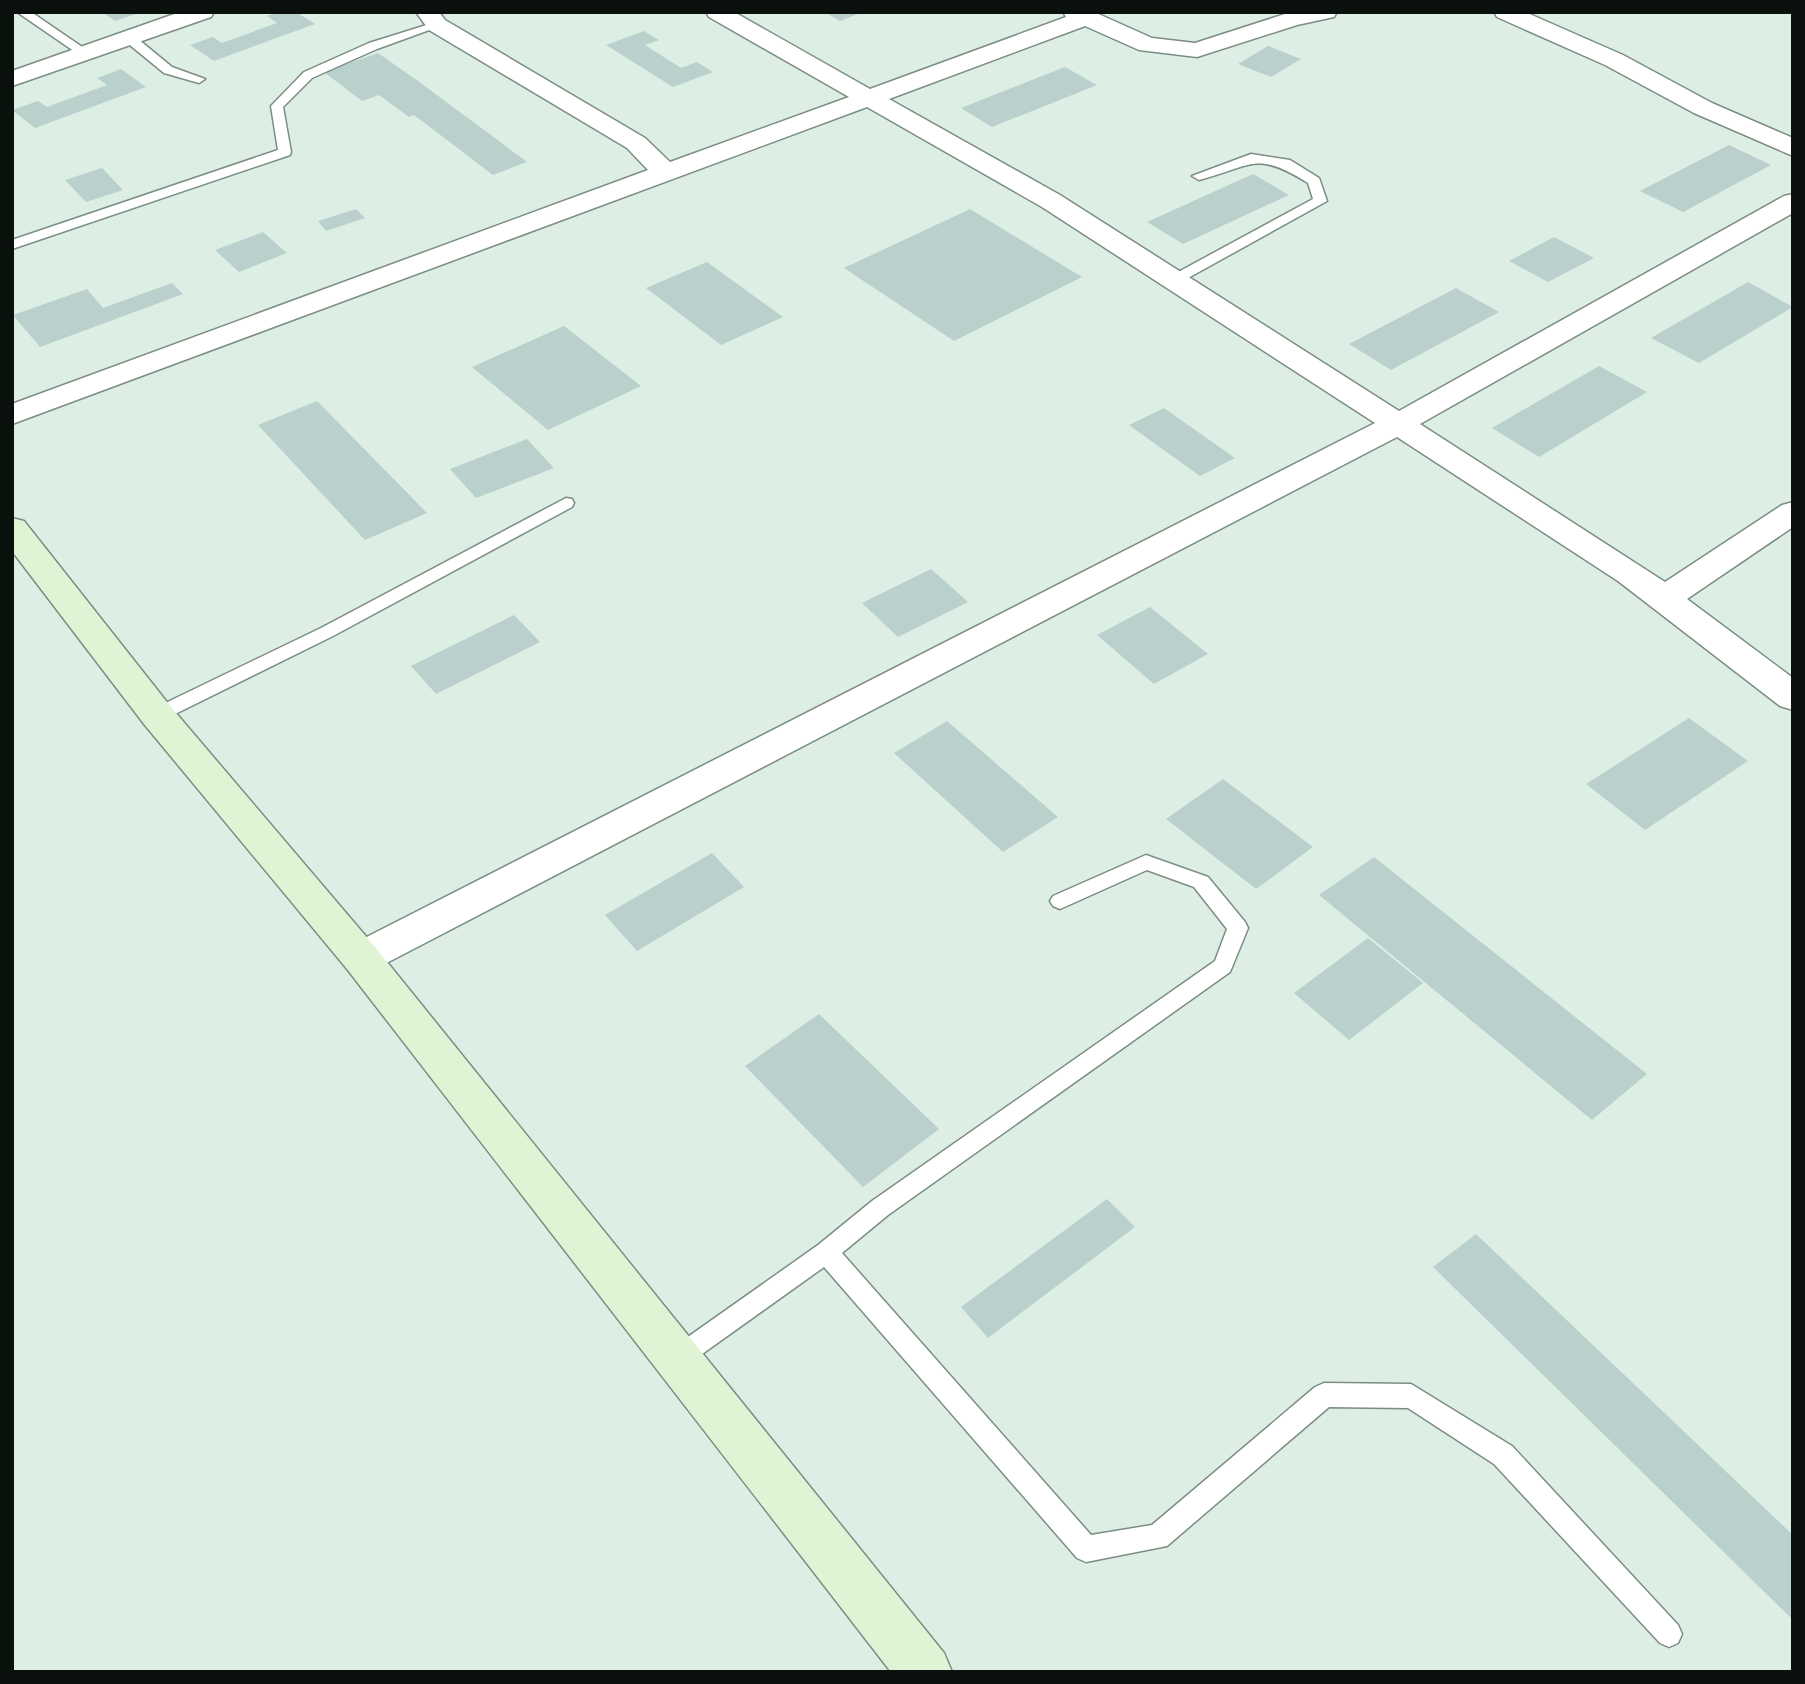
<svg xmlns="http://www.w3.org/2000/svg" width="1805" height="1684" viewBox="0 0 1805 1684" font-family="'Golos Text',sans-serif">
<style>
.building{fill:#bad0cd}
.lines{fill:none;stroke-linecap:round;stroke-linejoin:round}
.lane-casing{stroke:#7c8d83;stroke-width:3}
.street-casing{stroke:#7c8d83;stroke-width:3}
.secondary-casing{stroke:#7c8d83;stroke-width:3}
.lane{fill:#fff;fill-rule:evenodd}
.street{fill:#fff;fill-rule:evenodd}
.secondary{fill:#dff4d4;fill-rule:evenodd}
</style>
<rect width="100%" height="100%" fill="#ddefe4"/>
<g class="building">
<path d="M102 12H139V13L115 21Z"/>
<path d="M278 12H296L315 24 214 61 190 45 213 37 222 43 277 23 267 16Z"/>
<path d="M824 12H863L840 21Z"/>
<path d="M644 31 659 40 645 45 681 68 697 62 713 72 673 87 606 45Z"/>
<path d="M1268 46 1301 59 1271 77 1238 64Z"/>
<path d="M378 53 418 81 527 162 493 175 414 115 409 117 379 95 362 101 324 72Z"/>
<path d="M1065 67 1097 85 992 127 961 108Z"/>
<path d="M121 69 146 87 35 128 12 110 38 101 47 107 107 85 97 78Z"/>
<path d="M1729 145 1771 165 1683 212 1640 191Z"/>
<path d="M102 168 123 190 86 202 65 180Z"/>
<path d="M1253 174 1289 195 1183 244 1147 222Z"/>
<path d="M356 209 365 218 326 231 318 221Z"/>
<path d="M970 209 1082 277 954 341 844 268Z"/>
<path d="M263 232 287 253 239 272 215 250Z"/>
<path d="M1554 237 1594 258 1548 282 1509 261Z"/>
<path d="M707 262 783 317 721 345 646 288Z"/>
<path d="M1748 282 1793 307 1699 363 1651 338Z"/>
<path d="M172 283 183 294 40 347 13 315 87 289 103 308Z"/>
<path d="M1456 288 1499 312 1391 370 1349 344Z"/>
<path d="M564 326 641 386 548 430 472 367Z"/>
<path d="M1599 366 1647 392 1539 457 1492 428Z"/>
<path d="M317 401 427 513 365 540 258 425Z"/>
<path d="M1164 408 1235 458 1200 476 1129 425Z"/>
<path d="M527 439 554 468 476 498 450 469Z"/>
<path d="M931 569 968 602 898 637 862 603Z"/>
<path d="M1150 607 1208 654 1154 684 1097 635Z"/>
<path d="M514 615 540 642 436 694 411 666Z"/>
<path d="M1689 718 1748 761 1645 830 1586 784Z"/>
<path d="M947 721 1058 817 1003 852 894 753Z"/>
<path d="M1223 779 1313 847 1256 889 1166 819Z"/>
<path d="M712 853 744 887 637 951 605 915Z"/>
<path d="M1374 857 1647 1074 1592 1120 1319 895Z"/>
<path d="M1368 938 1423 983 1349 1040 1294 993Z"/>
<path d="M819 1014 939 1129 863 1187 745 1066Z"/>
<path d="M1107 1199 1135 1227 988 1338 961 1307Z"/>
<path d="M1476 1234 1793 1535V1620L1433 1267Z"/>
</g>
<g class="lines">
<defs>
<g id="lane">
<path d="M17 12H31L91 53 81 56Z"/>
<path d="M433 23 443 25 377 49 312 78 283 107 291 152 290 155 12 249V240L278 150 271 106 304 72 369 43Z"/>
<path d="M125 35H133L172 67 205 79 199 83 164 73 125 41Z"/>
<path d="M1251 154 1290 160 1319 178 1327 201 1179 283H1169V277L1313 199 1308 183C1255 150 1253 166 1199 180L1192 176Z"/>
<path d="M566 498 572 499 574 503 572 507 333 636 163 720H151L148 715 151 710 321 628Z"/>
<path d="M1146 855 1208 877 1245 922 1248 928 1230 972 888 1215 842 1253 1091 1535 1152 1525 1315 1387 1324 1383 1411 1384 1512 1446 1678 1625 1682 1634 1678 1643 1669 1647 1660 1643 1494 1464 1408 1408 1329 1407 1167 1546 1086 1562 1077 1558 824 1267 684 1367 676 1370 668 1367 664 1359 668 1351 818 1245 872 1201 1215 961 1227 929 1194 887 1147 870 1060 909 1053 906 1050 901 1053 896Z"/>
</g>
<g id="street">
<path d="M180 12H214L211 17 12 86V71Z"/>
<path d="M416 12H439L445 20 645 138 670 162 849 97 709 17 706 12H734L870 89 1066 17 1063 12H1094L1152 38 1195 43 1291 12H1337L1334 17 1297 25 1197 57 1139 50 1085 26 889 99 1060 195 1399 411 1784 196 1793 194V213L1420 424 1665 582 1782 505 1793 502V527L1687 599 1793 678V710L1780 706 1618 581 1397 437 375 969 361 974 347 969 341 958 347 947 1375 423 1042 207 867 107 12 424V404L648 170 627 148 429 30Z"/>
<path d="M1494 12H1525L1623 55 1712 103 1793 138V156L1694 113 1605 65 1497 17Z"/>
</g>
<path id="secondary" d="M12 518 24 521 170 706 375 947 944 1653 952 1672H891L347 969 144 724 12 551Z"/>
</defs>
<use href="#lane" class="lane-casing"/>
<use href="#street" class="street-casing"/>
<use href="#secondary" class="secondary-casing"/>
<use href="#lane" class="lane"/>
<use href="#street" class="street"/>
<use href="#secondary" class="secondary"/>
</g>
<rect width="1805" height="1684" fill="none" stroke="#0a110d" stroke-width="28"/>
</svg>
